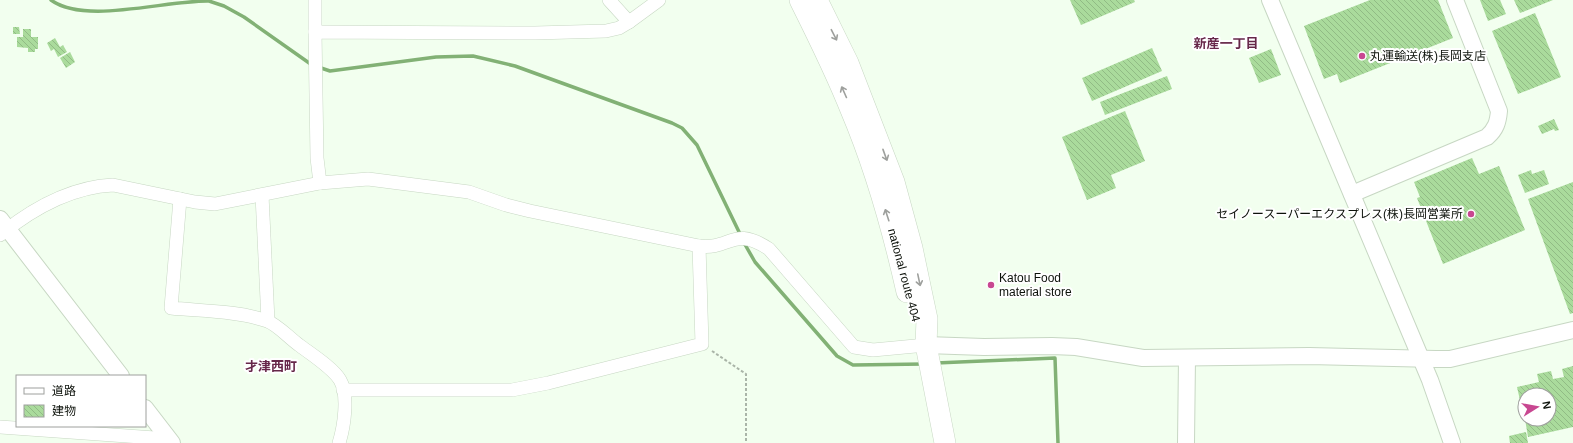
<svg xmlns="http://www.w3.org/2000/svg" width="1573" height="443" viewBox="0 0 1573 443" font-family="Arial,'Noto Sans JP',sans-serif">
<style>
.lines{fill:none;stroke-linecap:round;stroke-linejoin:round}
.stream{stroke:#82b175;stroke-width:3.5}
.building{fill:url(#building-back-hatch)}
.minor-casing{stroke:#c7d7c3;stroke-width:14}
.tertiary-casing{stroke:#c7d7c3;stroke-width:18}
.trunk-casing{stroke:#c7d7c3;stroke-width:22}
.path{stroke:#aab5a8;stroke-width:2;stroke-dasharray:3 2;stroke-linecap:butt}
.minor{stroke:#fff;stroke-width:13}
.tertiary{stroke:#fff;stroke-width:16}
.trunk{stroke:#fff;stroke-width:21}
.oneway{stroke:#9ea09d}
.poi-dot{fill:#c84791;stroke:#fff;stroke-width:1.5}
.labels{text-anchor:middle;stroke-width:4;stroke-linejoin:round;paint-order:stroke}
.poi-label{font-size:12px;fill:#0d120b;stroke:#fff;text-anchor:start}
.street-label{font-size:12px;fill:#0d120b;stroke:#fff}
.neighbourhood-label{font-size:13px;font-weight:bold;fill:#662749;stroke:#fff}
</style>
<defs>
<pattern id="building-back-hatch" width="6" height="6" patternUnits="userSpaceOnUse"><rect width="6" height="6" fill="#aadb9c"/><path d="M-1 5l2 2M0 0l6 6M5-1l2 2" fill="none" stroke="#91bb85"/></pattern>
</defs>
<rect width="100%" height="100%" fill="#f2ffef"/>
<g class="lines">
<g class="stream">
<path d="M51 0C85 25 166 0 209 1L224 6 244 17 312 65"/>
<path d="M318 67 330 71 436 57 473 56 515 66 672 123 682 128 697 145 741 236"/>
<path d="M743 241 755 262 837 356 853 365 924 364"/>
<path d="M936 363 1055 358 1058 443"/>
</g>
</g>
<g class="building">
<path d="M1070 0H1134L1135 2 1081 25Z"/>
<path d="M1370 0H1438L1453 38 1340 83 1337 74 1324 79 1304 26Z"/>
<path d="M1480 0H1500L1506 14 1488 21Z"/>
<path d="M1514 0H1553L1520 13Z"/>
<path d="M1535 13 1561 77 1518 94 1492 31Z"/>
<path d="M13 27H19L20 34H13Z"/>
<path d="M23 29H31V37H38V49H35V52H28V48L17 47V37H23Z"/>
<path d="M55 38 60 47 63 45 67 52 58 57 54 49 51 51 47 43Z"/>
<path d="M1152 48 1162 71 1092 101 1082 78Z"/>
<path d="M1271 49 1281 75 1259 83 1249 58Z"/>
<path d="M70 52 75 62 66 68 60 58Z"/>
<path d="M1167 76 1172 89 1105 115 1100 102Z"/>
<path d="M1125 111 1145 161 1111 175 1116 188 1087 200 1062 137Z"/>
<path d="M1554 119 1559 130 1555 131 1554 129 1542 134 1538 126Z"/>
<path d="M1472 158 1479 174 1499 166 1525 230 1443 264 1417 198 1420 197 1414 182Z"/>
<path d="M1531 170 1532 174 1544 170 1549 184 1525 193 1518 175Z"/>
<path d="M1573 182V313L1570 314 1528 199Z"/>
<path d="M1573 366V427L1528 437 1525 419H1549V395H1525L1524 418 1517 387 1539 382 1537 374 1551 371 1553 379 1564 377 1562 369Z"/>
<path d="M1526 432 1528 443H1510L1509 436Z"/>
</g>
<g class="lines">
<defs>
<g id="minor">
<path d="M315 0V32"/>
<path d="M609 0 629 22 659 0"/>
<path d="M320 183 317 158 315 32 535 33 606 31 619 28 629 22"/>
<path d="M262 195 268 321"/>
<path d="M180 199 171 308C201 311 239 311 267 321 278 325 289 338 299 345 311 354 333 368 340 380 349 395 344 427 339 443"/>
<path d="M0 235C32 209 71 187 113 185L195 202 215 204 320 183 368 179 469 192 506 205 530 211 699 246C731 250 733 225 769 249L854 347 873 350 926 345"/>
<path d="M343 390H512L548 383 702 344 699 246"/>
<path d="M0 427 169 439"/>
</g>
<g id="tertiary">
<path d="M1270 0 1430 380 1452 443"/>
<path d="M1352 194 1487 137C1496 129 1498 122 1499 111L1455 0"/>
<path d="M0 219 121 376"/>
<path d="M926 345 984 347 1052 346 1076 347 1143 358 1309 356 1436 359H1450L1573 330"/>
<path d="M145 408 172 443"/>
<path d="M1186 443 1187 358"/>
</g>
<g id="trunk">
<path d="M800 0C818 36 836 72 851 110 876 169 893 230 907 292"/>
<path d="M817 0 848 63 894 182 912 248 927 319 926 345 945 443"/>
</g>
</defs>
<use href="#minor" class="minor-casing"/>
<use href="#tertiary" class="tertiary-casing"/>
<use href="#trunk" class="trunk-casing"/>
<path class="path" d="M712 351 746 374V443"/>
<use href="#minor" class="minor"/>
<use href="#tertiary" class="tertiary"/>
<use href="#trunk" class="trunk"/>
</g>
<defs><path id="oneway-shaft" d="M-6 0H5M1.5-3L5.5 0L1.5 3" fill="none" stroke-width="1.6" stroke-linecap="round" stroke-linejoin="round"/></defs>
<g class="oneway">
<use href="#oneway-shaft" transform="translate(834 35) rotate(63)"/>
<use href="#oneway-shaft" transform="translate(844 92) rotate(-114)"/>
<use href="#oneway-shaft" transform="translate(885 155) rotate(70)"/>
<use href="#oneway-shaft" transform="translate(887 215) rotate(-108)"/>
<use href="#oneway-shaft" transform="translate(919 280) rotate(78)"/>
</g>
<g class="poi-dot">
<circle cx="1362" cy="56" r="4"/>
<circle cx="1471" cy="214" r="4"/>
<circle cx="991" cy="285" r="4"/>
</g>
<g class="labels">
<g class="poi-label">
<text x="1370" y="60">丸運輸送(株)長岡支店</text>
<text x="1463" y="218" text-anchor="end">セイノースーパーエクスプレス(株)長岡営業所</text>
<text x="999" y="282">Katou Food<tspan x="999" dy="14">material store</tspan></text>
</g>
<g class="street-label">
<text transform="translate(904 275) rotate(75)" y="4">national route 404</text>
</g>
<g class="neighbourhood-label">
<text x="1226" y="48">新産一丁目</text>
<text x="271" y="371">才津西町</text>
</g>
</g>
<rect x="16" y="375" width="130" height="52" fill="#ffffff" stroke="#9ea09d"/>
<rect x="24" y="388" width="20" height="6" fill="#ffffff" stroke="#9ea09d"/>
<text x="52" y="395" font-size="12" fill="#0d120b">道路</text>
<rect x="24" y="405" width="20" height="12" fill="url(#building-back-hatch)" stroke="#9ea09d"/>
<text x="52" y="415" font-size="12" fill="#0d120b">建物</text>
<g transform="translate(1537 407) rotate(79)"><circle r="19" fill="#ffffff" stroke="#9ea09d"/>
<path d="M0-3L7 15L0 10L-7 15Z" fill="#c84791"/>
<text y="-6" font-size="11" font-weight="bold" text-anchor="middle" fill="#0d120b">N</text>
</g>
</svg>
